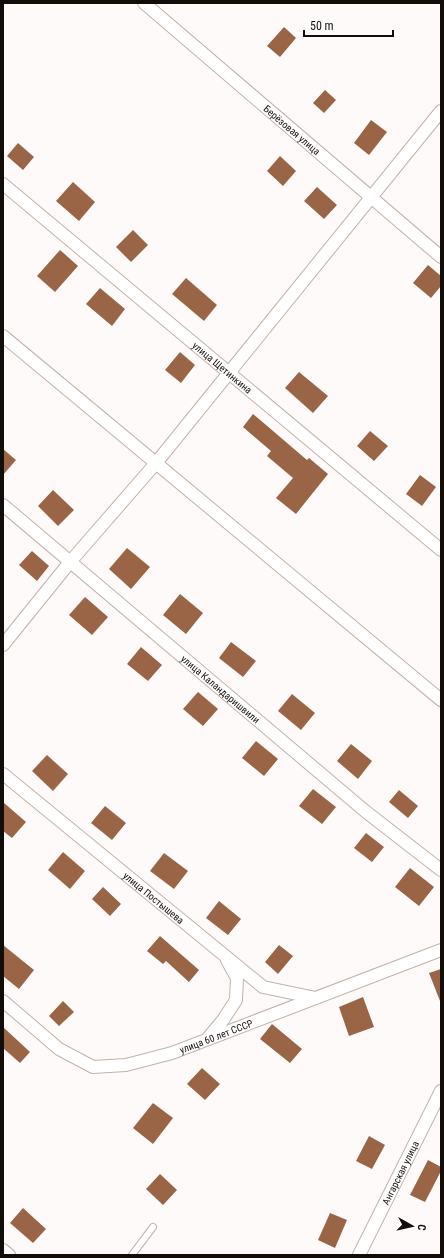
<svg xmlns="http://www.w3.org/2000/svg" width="444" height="1258" viewBox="0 0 444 1258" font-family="'Roboto Condensed',sans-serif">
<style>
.building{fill:#9a6546}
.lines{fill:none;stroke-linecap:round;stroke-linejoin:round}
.lane-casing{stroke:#c2b2a9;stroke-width:8}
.street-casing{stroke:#c2b2a9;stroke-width:14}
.lane{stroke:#fff;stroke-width:6}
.street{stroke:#fff;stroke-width:12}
.labels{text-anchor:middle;stroke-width:3.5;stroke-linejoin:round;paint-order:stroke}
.street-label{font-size:10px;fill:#130d0a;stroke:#fff}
</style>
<rect width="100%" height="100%" fill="#fefaf9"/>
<g class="building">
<path d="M284 27 296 38 280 57 267 46Z"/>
<path d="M325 90 336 100 324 113 313 103Z"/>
<path d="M371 120 387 132 369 155 354 143Z"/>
<path d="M18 143 34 157 23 170 7 156Z"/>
<path d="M280 156 296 171 283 186 267 171Z"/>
<path d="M73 182 95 202 79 221 56 201Z"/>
<path d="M317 187 337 205 324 219 304 201Z"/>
<path d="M133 230 148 245 131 262 116 247Z"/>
<path d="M60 250 78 266 55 292 37 276Z"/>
<path d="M428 265 441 276V286L431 298 413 283Z"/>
<path d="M186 278 217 305 204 321 172 294Z"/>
<path d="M100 288 125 309 112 326 86 304Z"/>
<path d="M180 352 195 365 181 383 165 370Z"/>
<path d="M299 372 328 396 313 413 285 388Z"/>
<path d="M253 414 307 460 309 458 328 474 296 514 276 498 293 478 267 456 271 451 243 427Z"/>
<path d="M370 431 388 446 374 461 357 446Z"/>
<path d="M3 449 16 460 3 475Z"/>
<path d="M420 475 436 487 422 506 406 494Z"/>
<path d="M53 490 74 510 58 526 38 506Z"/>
<path d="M127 548 150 567 131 589 109 569Z"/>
<path d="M32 551 49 566 37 581 19 565Z"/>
<path d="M180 594 203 613 186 634 163 615Z"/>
<path d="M85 597 108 617 92 635 69 615Z"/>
<path d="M231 642 256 661 243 677 219 658Z"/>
<path d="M141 647 162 665 148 681 127 664Z"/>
<path d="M198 692 218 709 203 726 183 709Z"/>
<path d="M292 694 315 713 301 730 278 711Z"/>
<path d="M256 741 278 759 264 776 242 758Z"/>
<path d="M351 744 372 761 358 779 337 761Z"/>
<path d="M47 755 68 774 53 791 32 771Z"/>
<path d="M313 789 336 807 322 824 299 806Z"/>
<path d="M399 790 418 806 408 818 389 802Z"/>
<path d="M3 802 26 822 12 838 3 831Z"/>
<path d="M105 806 126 823 112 840 91 823Z"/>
<path d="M366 833 384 847 372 862 354 848Z"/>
<path d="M63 852 85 871 70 889 48 870Z"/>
<path d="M164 853 188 871 174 889 150 871Z"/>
<path d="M410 868 434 887 419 906 395 887Z"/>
<path d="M103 887 121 904 110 916 92 899Z"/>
<path d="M219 901 241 919 228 935 206 918Z"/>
<path d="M160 936 199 970 189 982 166 961 163 964 147 951Z"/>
<path d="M3 945 34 970 19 989 3 976Z"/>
<path d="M279 945 293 956 278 974 265 962Z"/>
<path d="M441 969V1001H440L429 973Z"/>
<path d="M363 997 374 1027 349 1036 339 1007Z"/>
<path d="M63 1001 74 1012 59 1026 49 1016Z"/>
<path d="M272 1024 302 1049 290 1063 260 1039Z"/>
<path d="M3 1027 30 1052 20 1063 3 1048Z"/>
<path d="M202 1068 220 1084 205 1100 187 1084Z"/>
<path d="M153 1103 173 1118 153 1144 133 1128Z"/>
<path d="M369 1136 385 1145 372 1169 356 1161Z"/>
<path d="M428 1160 441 1167V1171L425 1202 410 1195Z"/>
<path d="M160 1174 177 1190 163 1205 146 1189Z"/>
<path d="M23 1208 46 1229 33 1243 10 1223Z"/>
<path d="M330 1213 347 1220 335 1248 318 1240Z"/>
</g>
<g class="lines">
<defs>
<path id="lane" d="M132 1255 153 1227"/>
<g id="street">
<path id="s1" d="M144 3 441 257"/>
<path id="s2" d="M3 184 441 550"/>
<path d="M3 336 441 700"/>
<path id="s3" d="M3 505 365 811 441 870"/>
<path d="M3 645 70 562 156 463 441 111"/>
<path id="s4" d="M3 774 263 987 316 998"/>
<path id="s5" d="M3 1001 59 1049 93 1067 126 1065 172 1053 441 950"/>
<path d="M208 1038 223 1020 236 1000 237 978 227 960"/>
<path d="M3 1250 9 1255"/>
<path id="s6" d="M359 1255 441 1091"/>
</g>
</defs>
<use href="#lane" class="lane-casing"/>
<use href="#street" class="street-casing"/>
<use href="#lane" class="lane"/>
<use href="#street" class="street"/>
</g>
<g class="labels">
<g class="street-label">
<text dy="4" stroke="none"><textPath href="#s1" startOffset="195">Берёзовая улица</textPath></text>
<text dy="4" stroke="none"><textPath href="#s2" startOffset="286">улица Щетинкина</textPath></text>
<text dy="4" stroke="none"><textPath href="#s3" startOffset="285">улица Каландаришвили</textPath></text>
<text dy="4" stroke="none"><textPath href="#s4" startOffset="195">улица Постышева</textPath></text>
<text dy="4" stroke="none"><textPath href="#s5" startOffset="240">улица 60 лет СССР</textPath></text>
<text dy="4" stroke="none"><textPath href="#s6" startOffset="92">Ангарская улица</textPath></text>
</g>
</g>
<rect width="444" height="1258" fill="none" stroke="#130d0a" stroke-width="8"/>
<g transform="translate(412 1226) rotate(98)" stroke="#ffffff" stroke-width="3" paint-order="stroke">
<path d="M0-3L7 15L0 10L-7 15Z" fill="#130d0a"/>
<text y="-6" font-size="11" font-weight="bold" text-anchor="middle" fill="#130d0a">С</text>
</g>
<path d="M304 30v6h89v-6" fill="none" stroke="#130d0a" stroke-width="2"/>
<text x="310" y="30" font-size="12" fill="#130d0a" stroke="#ffffff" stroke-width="3" paint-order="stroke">50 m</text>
</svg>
